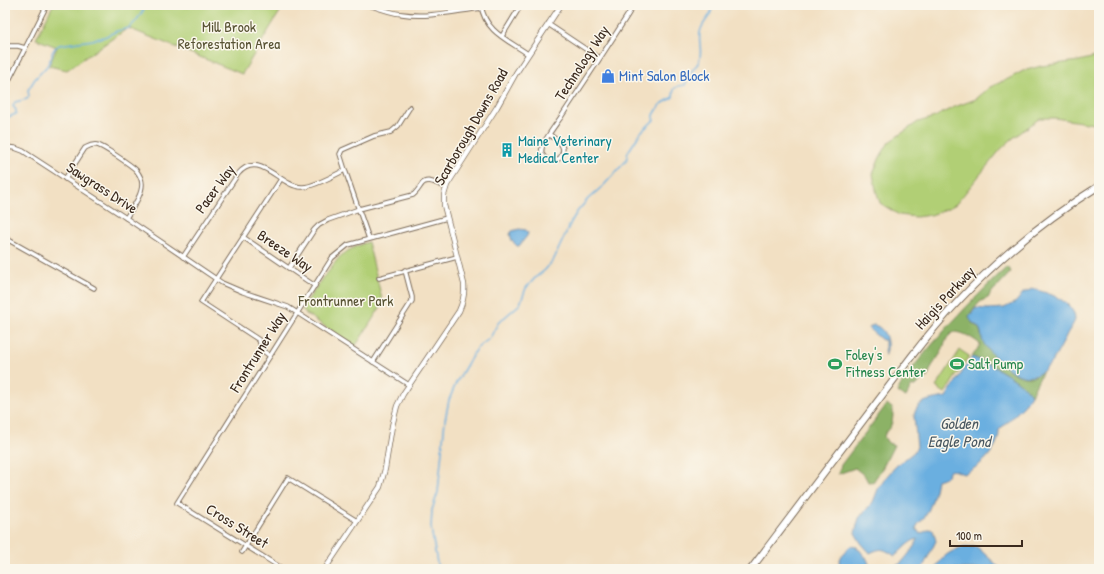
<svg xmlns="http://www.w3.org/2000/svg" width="1104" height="574" viewBox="0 0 1104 574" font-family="'Patrick Hand',sans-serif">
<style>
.green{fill:#b1cf75;stroke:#767c4a}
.forest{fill:#8cb266;stroke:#646e42}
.water{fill:#6aafe0;stroke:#526c7f}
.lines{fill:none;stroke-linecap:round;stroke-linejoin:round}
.stream{stroke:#6aafe0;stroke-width:1.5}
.minor-casing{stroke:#7b6a58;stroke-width:5.5}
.tertiary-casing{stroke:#7b6a58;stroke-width:6}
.primary-casing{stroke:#7b6a58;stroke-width:8}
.minor{stroke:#fff;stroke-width:3.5}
.tertiary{stroke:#fff;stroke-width:4.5}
.primary{stroke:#fff;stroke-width:6}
.labels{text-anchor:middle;stroke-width:3;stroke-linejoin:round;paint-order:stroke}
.park-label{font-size:15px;fill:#585334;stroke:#fbf7ec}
.street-label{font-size:15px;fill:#3b2a1e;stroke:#fbf7ec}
.shop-label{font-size:15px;fill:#366cbe;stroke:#fbf7ec;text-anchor:start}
.culture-label{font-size:15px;fill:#0d838f;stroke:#fbf7ec;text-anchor:start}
.leisure-label{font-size:15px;fill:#27864d;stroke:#fbf7ec;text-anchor:start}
.water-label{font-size:16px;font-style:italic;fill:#4b5962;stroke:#fbf7ec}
</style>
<rect width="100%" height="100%" fill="#fbf7ec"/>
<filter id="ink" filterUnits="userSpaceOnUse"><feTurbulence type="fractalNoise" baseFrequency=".025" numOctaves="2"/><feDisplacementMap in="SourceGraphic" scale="8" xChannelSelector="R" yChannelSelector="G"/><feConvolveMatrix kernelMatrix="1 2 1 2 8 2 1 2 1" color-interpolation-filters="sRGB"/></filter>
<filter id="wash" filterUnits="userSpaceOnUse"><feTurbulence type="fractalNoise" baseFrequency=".012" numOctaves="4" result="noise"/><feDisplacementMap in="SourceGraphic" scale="16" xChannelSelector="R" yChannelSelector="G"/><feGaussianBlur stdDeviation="0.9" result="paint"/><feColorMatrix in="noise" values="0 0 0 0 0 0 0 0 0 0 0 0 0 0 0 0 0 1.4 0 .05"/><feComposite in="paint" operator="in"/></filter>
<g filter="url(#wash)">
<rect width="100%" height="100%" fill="#f2e0c3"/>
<g class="green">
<path d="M53 5H284L242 74 128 28 67 70 49 66 57 47 36 39Z"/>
<path d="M1099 56V124H1094L1055 118H1040L1012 139 1001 149 956 204 947 209 931 215 916 217 899 215 880 203 876 190 873 174 880 157 889 142 918 122 935 117 952 108 976 99 990 87 1008 79 1023 71 1041 66 1079 61Z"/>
<path d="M368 242 383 303 355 347 305 313 303 311V307L323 277C329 273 332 266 337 260 343 252 358 245 368 242Z"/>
<path d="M960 350 969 356 945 393 936 387Z"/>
</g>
<g class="forest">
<path d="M1007 267 1009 268 1011 272 992 292 988 298 981 301 971 312 972 323 979 328C981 332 981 338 984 342 990 355 1011 376 1026 377 1033 378 1038 375 1043 371L1031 395C1024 382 987 362 972 357L980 345 979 343C970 337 964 332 953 332L947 338 941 353 932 366 929 373 927 378H923L917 385 911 387 906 397 897 392C904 377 919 360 930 347 954 319 980 292 1007 267Z"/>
<path d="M887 404 893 409C893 415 893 422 890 427 887 431 885 432 884 437L888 443 894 445 883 467 873 482H868L865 476 855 468 838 474 841 465Z"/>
</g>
<g class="water">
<path d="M519 229 526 230 528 233 527 236 519 246H517L512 241 510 234 512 231Z"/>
<path d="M1032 289C1047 292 1075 301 1075 320 1073 326 1068 331 1066 336 1053 365 1035 393 1004 365 996 358 988 351 983 342 981 338 982 334 980 330 978 324 970 324 969 316L976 308 987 309 1004 308 1016 302 1023 293Z"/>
<path d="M873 325C887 327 890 346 885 357V340H882L870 330 869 328Z"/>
<path d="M972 357C987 362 1024 382 1031 395L1024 406 999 430C999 433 999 436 998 439 992 456 980 466 964 474 959 473 955 469 949 471L946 477 937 480C935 492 932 504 926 515 924 520 918 522 916 528L920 534 930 529 933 530 936 541 922 569H887C892 565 897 566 901 563 905 559 916 545 918 539 908 541 903 550 895 556 884 549 882 547 870 553L861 543 855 533 859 518 873 502 878 489 887 476 896 466 914 452 917 447 914 416C917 399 932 400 946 397Z"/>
<path d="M850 546 857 547 867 559 871 569H837L841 557Z"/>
<path d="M963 547H977L998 566 1000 569H935C943 556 948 552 963 547Z"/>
</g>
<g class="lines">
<g class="stream">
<path d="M1097 65 1099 50"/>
<path d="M5 125 8 117 16 114V110L13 106 15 102 27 99 29 96 28 90 35 79 47 66 52 56V53L55 48 59 45 92 40 104 37 117 31 129 28 136 21 147 5"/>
<path d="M438 569 431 528 432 510 438 492 445 420 449 400 456 383 476 349 490 338 498 323 520 304 526 288 536 277 545 270 554 259 571 222 577 212 588 199 604 185 626 161 628 152 641 132 654 120V115L660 105 673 97 674 89 678 86 685 85C687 80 689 75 692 71 694 67 698 65 699 61 703 52 698 42 700 33 701 22 713 17 712 5"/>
</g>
</g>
</g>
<g filter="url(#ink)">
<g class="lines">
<defs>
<g id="minor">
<path d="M369 5C380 9 391 13 402 14 428 18 456 11 482 8"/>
<path d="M481 5C485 32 508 40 528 54"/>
<path d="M548 24 599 58"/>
<path d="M502 36 521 5"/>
<path d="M5 46H18L25 48"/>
<path d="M5 88 47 5"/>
<path d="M550 135C558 141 568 146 560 158 557 160 555 161 552 161 545 160 540 154 542 148 544 139 558 122 563 114 587 78 611 42 634 5"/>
<path d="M5 147 15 148 23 151 126 218 222 283 243 292 288 307 409 385"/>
<path d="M345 170 340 154 342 150 374 136 391 132 398 126 410 107"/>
<path d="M65 179 85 148C89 146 92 144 97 145 103 146 131 165 136 170 139 174 142 179 142 184 142 196 132 208 126 218"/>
<path d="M243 237 315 286"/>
<path d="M5 238 94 288"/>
<path d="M183 257 238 174C259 149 280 187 302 187 312 188 335 175 345 170L369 239"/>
<path d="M289 268 314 230 319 225 328 220 359 209 413 195C417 192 419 188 422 184 427 177 439 185 446 187"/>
<path d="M379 278 457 257"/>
<path d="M270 356 262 350 259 340 201 302 281 179"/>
<path d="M373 362 412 301V297L405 270"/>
<path d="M242 552 288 478 357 521"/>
<path d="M283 569 177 503 332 258 348 245 447 218"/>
</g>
<path id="tertiary" d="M325 569 380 487 385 469 392 426 397 406 403 394 459 311C463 302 465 294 464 284L444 205V195L447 185 497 107 516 73 561 5"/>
<path id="primary" d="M751 569 911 357C963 289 1026 231 1099 186"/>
</defs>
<use href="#minor" class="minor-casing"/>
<use href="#tertiary" class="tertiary-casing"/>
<use href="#primary" class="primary-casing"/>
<use href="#minor" class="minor"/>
<use href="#tertiary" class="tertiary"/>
<use href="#primary" class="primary"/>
</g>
</g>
<defs>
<symbol id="shop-bare" viewBox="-9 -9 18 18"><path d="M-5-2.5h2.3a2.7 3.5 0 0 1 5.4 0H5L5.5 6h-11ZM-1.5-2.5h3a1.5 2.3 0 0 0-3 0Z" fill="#3f7fe0" stroke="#fbf7ec" stroke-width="2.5" paint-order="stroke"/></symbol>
<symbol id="building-bare" viewBox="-9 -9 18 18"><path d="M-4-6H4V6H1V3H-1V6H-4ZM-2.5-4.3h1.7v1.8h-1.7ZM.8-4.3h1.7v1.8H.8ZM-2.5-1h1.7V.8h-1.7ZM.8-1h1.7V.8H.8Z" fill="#0f9aa8" stroke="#fbf7ec" stroke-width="2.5" paint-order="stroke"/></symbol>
<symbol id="stadium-bare" viewBox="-9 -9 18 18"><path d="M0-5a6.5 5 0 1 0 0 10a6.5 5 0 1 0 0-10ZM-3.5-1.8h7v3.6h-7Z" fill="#2e9e5b" stroke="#fbf7ec" stroke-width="2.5" paint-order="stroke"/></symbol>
</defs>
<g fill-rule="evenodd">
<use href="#shop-bare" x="598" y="66" width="20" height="20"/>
<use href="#building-bare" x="497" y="140" width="20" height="20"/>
<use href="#stadium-bare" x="825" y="354" width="20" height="20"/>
<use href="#stadium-bare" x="947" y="354" width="20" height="20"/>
</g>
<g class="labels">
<g class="park-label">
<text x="229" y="32">Mill Brook<tspan x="229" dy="17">Reforestation Area</tspan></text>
<text x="346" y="306">Frontrunner Park</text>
</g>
<g class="street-label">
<text transform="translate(582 63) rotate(-57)" y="5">Technology Way</text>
<text transform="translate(471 127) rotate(-60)" y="5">Scarborough Downs Road</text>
<text transform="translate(102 188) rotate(33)" y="5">Sawgrass Drive</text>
<text transform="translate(215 189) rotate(-54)" y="5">Pacer Way</text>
<text transform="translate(285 251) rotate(34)" y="5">Breeze Way</text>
<text transform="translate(945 298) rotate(-47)" y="5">Haigis Parkway</text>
<text transform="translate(258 352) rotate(-58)" y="5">Frontrunner Way</text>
<text transform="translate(237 526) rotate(32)" y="5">Cross Street</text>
</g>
<g class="shop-label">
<text x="619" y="81">Mint Salon Block</text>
</g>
<g class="culture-label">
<text x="518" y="146">Maine Veterinary<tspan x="518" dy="17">Medical Center</tspan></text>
</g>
<g class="leisure-label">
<text x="846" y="360">Foley's<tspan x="846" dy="17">Fitness Center</tspan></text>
<text x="968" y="369">Salt Pump</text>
</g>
<g class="water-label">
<text x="959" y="429">Golden<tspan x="959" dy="18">Eagle Pond</tspan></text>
</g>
</g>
<rect width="1104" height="574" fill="none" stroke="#fbf7ec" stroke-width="20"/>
<path d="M950 540v6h72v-6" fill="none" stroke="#3b2a1e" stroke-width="2"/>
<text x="956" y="540" font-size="12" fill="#3b2a1e" stroke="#fbf7ec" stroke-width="3" paint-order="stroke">100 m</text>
</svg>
